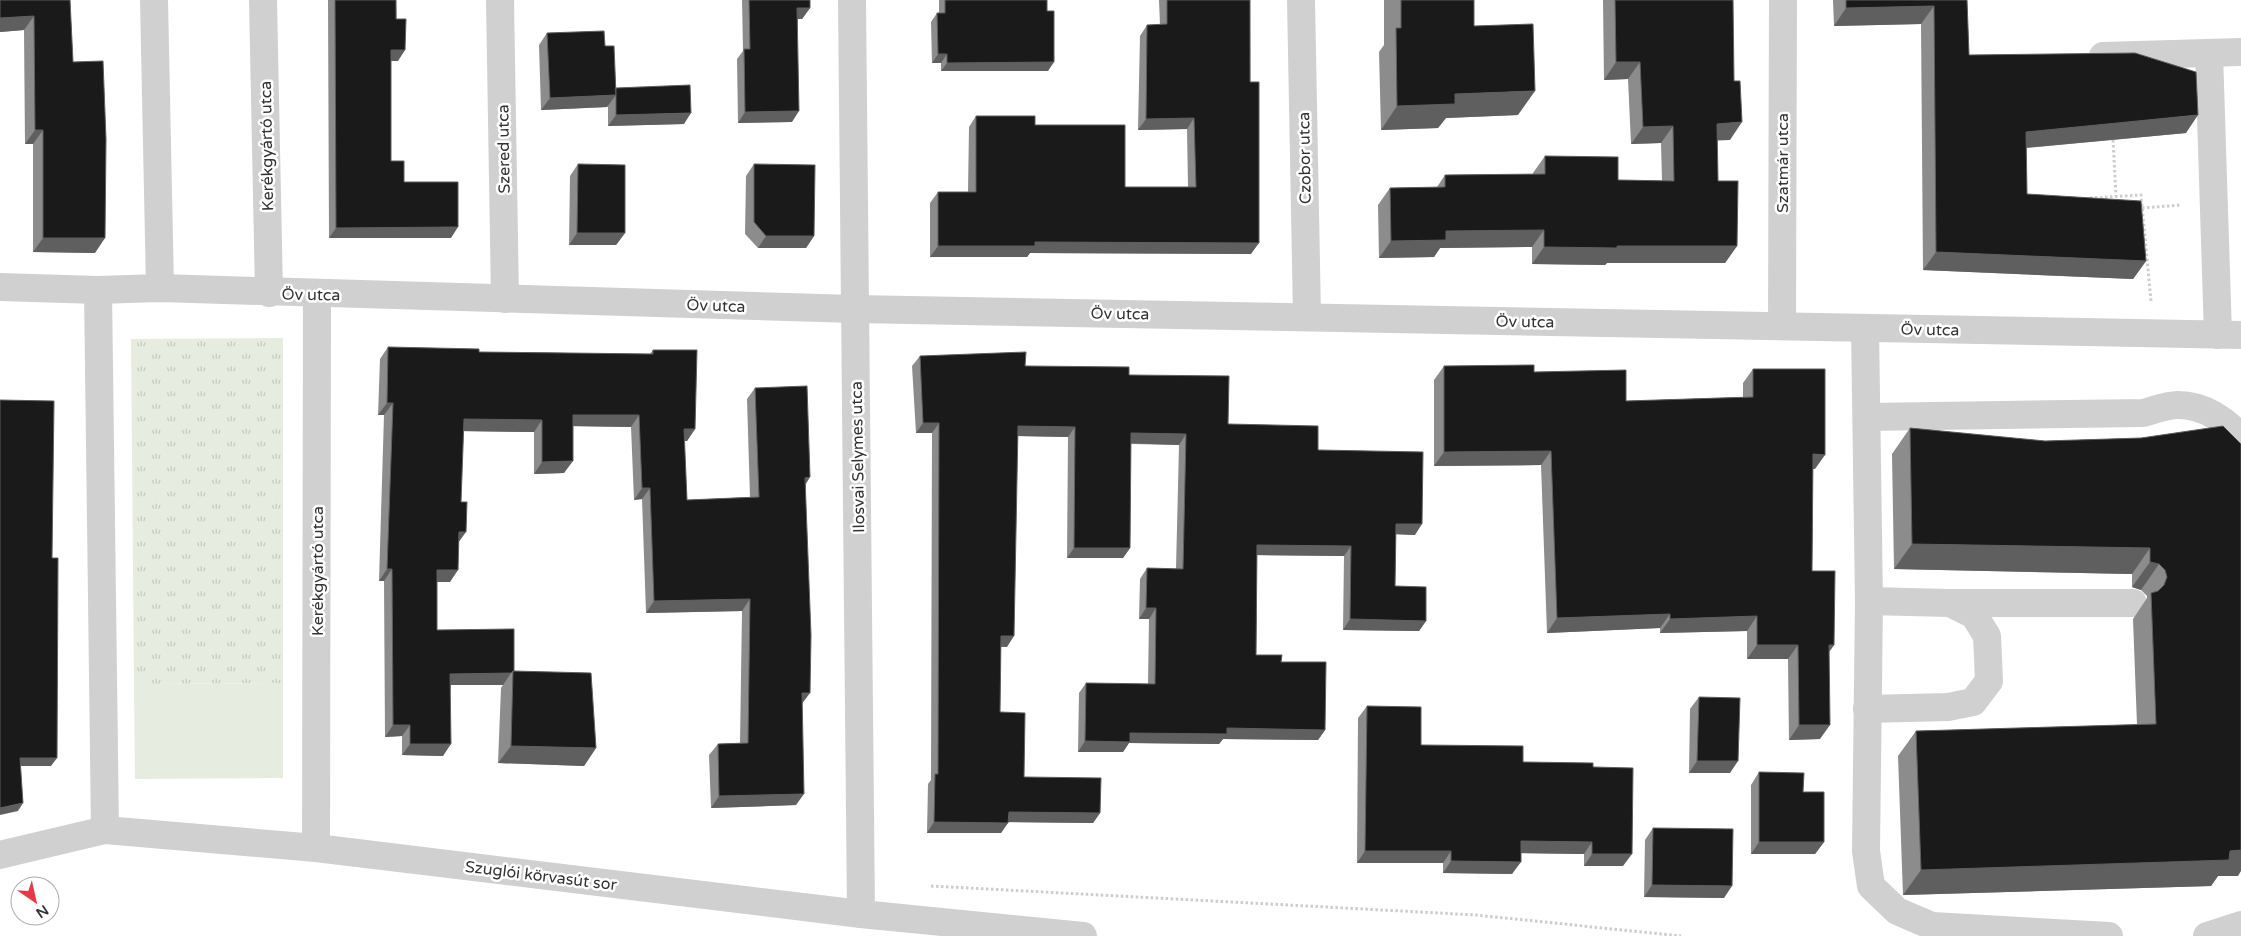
<svg xmlns="http://www.w3.org/2000/svg" width="2241" height="936" viewBox="0 0 2241 936" font-family="'Varela Round',sans-serif">
<style>
.grass{fill:#e6ecdf}
.park{fill:url(#park-tufts)}
.lines{fill:none;stroke-linecap:round;stroke-linejoin:round}
.path{stroke:#cdcdcd;stroke-width:3;stroke-dasharray:2.5 2.5;stroke-linecap:butt}
.minor{stroke:#d0d0d0;stroke-width:28}
.wall{fill:#8c8c8c}
.shaded-wall{fill:#5f5f5f}
.building{fill:#1a1a1a;stroke:#5f5f5f}
.labels{text-anchor:middle;stroke-width:5;stroke-linejoin:round;paint-order:stroke}
.street-label{font-size:16px;fill:#333;stroke:#fff}
</style>
<defs>
<pattern id="park-tufts" width="24" height="20" patternUnits="userSpaceOnUse" patternTransform="scale(1.25)"><rect width="24" height="20" fill="#e6ecdf"/><path d="M3 7l-1-3M5 7V3M7 7l1-3M15 17l-1-3M17 17v-4M19 17l1-3" fill="none" stroke="#c6cbc0"/></pattern>
</defs>
<rect width="100%" height="100%" fill="#fff"/>
<path class="grass" d="M283 683V778L135 779 134 684Z"/>
<path class="park" d="M283 338V683L134 684 131 339Z"/>
<g class="lines">
<g class="path">
<path d="M2113 140 2116 196"/>
<path d="M2090 198 2141 195 2151 301"/>
<path d="M2142 208 2181 205"/>
<path d="M931 886 1476 915 1681 936"/>
</g>
<g class="minor">
<path d="M154 0 160 288"/>
<path d="M263 0 269 293"/>
<path d="M500 0 505 299"/>
<path d="M852 0 861 914"/>
<path d="M1301 0 1307 316"/>
<path d="M2209 53 2218 335"/>
<path d="M2103 56 2241 52"/>
<path d="M0 287 98 290 160 288 855 309 2241 335"/>
<path d="M98 290 105 830"/>
<path d="M1782 326 1783 0"/>
<path d="M1865 328 1869 601 1866 851 1871 886 1897 911 1932 926 2109 936"/>
<path d="M1867 417 2143 413C2154 410 2167 405 2178 405 2203 405 2227 420 2241 439"/>
<path d="M1952 603H2133"/>
<path d="M1867 709 1948 707 1973 702 1989 681 1987 636 1974 615 1950 603 1869 601"/>
<path d="M316 848 317 294"/>
<path d="M0 855 105 830 316 848 861 914 1083 936"/>
<path d="M2207 936 2241 925"/>
</g>
</g>
<g class="wall">
<path d="M0 0H70L73 62 95 253 33 252V144H25L24 30 0 32Z"/>
<path d="M328 0H396L398 61H391V161L404 182 451 238H329Z"/>
<path d="M742 0H810V8L802 19H798L792 122 738 123 737 59 743 51Z"/>
<path d="M939 0H1047L1048 71H941V63H932L931 22 937 13H939Z"/>
<path d="M1159 0H1250L1251 254 1030 253 1027 257H930V203L938 192H968L969 127 976 116 1035 125 1125 187H1188L1187 129 1138 130 1140 36 1147 25H1160Z"/>
<path d="M1384 0H1474V26L1518 115 1446 118 1438 128 1381 130 1379 52 1384 45Z"/>
<path d="M1603 0H1733L1730 140H1717L1718 181 1737 246 1725 263H1607L1605 265 1532 264V247L1440 248 1434 257 1379 258 1378 205 1390 188 1437 187 1445 175 1533 174V173L1545 156 1618 180 1662 181 1661 143 1631 144 1628 79 1604 80Z"/>
<path d="M1833 0H1967L1969 55 2186 133 2026 148 2027 194 2146 261 2133 279 1923 270 1921 24 1834 26Z"/>
<path d="M547 33 605 46 616 88 684 124 608 126V106L607 107 541 110 539 45Z"/>
<path d="M578 164 625 233 616 245H569L570 176Z"/>
<path d="M754 164 814 236 806 248H758L745 234 746 176Z"/>
<path d="M388 347 479 352 650 354 653 350 695 429 687 441H684L687 500 750 497 747 399 755 388 810 477 806 484 802 704 796 805 711 808 709 755 718 744 740 743 742 611 646 613 642 499 634 500 631 427 573 426 564 473 534 474V432L463 431 459 542 450 582H437V630L514 671 596 748 584 766 498 763 501 688 503 685H451L443 756 402 755V736L385 737 384 581H379L384 415H378L380 359Z"/>
<path d="M920 356 1129 375 1228 424 1318 450 1415 535 1396 534 1395 586 1426 621 1419 631 1343 630 1344 556 1257 555 1256 655 1281 662 1325 730 1318 740 1223 739 1219 744 1129 743 1123 752H1078L1079 693 1086 683 1148 684 1149 619H1139L1140 579 1147 568 1176 569 1179 445 1131 444 1130 548 1123 558H1067L1068 437 1018 436 1007 647H1001L1000 712 1024 777 1100 813 1093 823 1008 822 1001 833H927L928 784 931 780 932 433H916L912 366Z"/>
<path d="M1444 366 1534 372 1626 401 1743 397V383L1753 369 1815 469H1813L1812 571 1834 645 1829 652 1820 739 1789 740 1788 659H1747V631L1660 633V628L1547 633 1541 465 1434 466V380Z"/>
<path d="M1910 428 2045 441 2141 438 2238 876H2218L2211 886 1903 895 1898 756 1916 731 2137 725 2133 619 2147 598V596L2141 590 2132 587V574L1894 569 1892 454Z"/>
<path d="M1699 697 1730 773H1689L1690 709Z"/>
<path d="M1367 706 1421 745 1523 762 1593 767 1623 866H1584V854L1521 853 1512 874 1443 873V863H1357L1358 718Z"/>
<path d="M1759 772 1803 792 1824 842 1815 854H1751V785Z"/>
<path d="M1653 828 1724 898 1644 897 1645 840Z"/>
</g>
<g class="shaded-wall">
<path d="M1934 6 1921 24 1834 26 1846 8Z"/>
<path d="M797 8H810L802 19H790Z"/>
<path d="M34 16 24 30 0 32V18Z"/>
<path d="M391 50H405L398 61H384Z"/>
<path d="M938 54H947L941 63H932Z"/>
<path d="M1054 62 1048 71H941L947 63Z"/>
<path d="M1616 62H1640L1628 79 1604 80Z"/>
<path d="M1535 91 1518 115 1446 118 1438 128 1381 130 1397 106 1455 94Z"/>
<path d="M616 95 607 107 541 110 550 98Z"/>
<path d="M799 111 792 122 738 123 745 112Z"/>
<path d="M691 113 684 124 608 126 616 115Z"/>
<path d="M2198 115 2186 133 2013 149 2026 132Z"/>
<path d="M1194 118 1187 129 1138 130 1146 119Z"/>
<path d="M1742 122 1730 140 1705 141 1717 124Z"/>
<path d="M1673 126 1661 143 1631 144 1643 127Z"/>
<path d="M35 130H43L33 144H25Z"/>
<path d="M458 227 451 238H329L336 228Z"/>
<path d="M1544 230 1532 247 1440 248 1434 257 1379 258 1391 241 1446 231Z"/>
<path d="M577 233H625L616 245H569Z"/>
<path d="M766 236H814L806 248H758Z"/>
<path d="M43 238H105L95 253 33 252Z"/>
<path d="M1035 242 1259 243 1251 254 1030 253 1027 257H930L938 246Z"/>
<path d="M1617 246H1737L1725 263H1607L1605 265 1532 264 1544 247Z"/>
<path d="M1936 252 2146 261 2133 279 1923 270Z"/>
<path d="M387 403H393L384 415H378Z"/>
<path d="M573 415H639L631 427 565 426Z"/>
<path d="M464 419 542 420 534 432 455 431Z"/>
<path d="M923 423H939L932 433H916Z"/>
<path d="M1018 426 1075 427 1068 437 1011 436Z"/>
<path d="M684 429H695L687 441 676 440Z"/>
<path d="M1131 433 1186 434 1179 445 1124 443Z"/>
<path d="M1551 451 1541 465 1434 466 1444 452Z"/>
<path d="M1813 454 1825 455 1815 469H1803Z"/>
<path d="M573 461 564 473 534 474 542 462Z"/>
<path d="M810 477 802 489 805 478Z"/>
<path d="M642 488H650L642 499 634 500Z"/>
<path d="M1396 524H1422L1415 535 1389 534Z"/>
<path d="M459 532H466L458 543Z"/>
<path d="M1912 544 2150 548 2132 574 1894 569Z"/>
<path d="M1257 545 1351 546 1344 556 1250 555Z"/>
<path d="M1074 548H1130L1123 558H1067Z"/>
<path d="M2150 562 2159 564 2141 590 2132 587Z"/>
<path d="M387 569H392L384 581H379Z"/>
<path d="M437 570H458L450 582H429Z"/>
<path d="M750 599 742 611 646 613 654 601Z"/>
<path d="M1146 608H1156L1149 619H1139Z"/>
<path d="M1670 614 1660 628 1547 633 1557 618Z"/>
<path d="M1757 616 1747 631 1660 633 1670 619Z"/>
<path d="M1350 619 1426 621 1419 631 1343 630Z"/>
<path d="M1001 636H1014L1007 647 994 646Z"/>
<path d="M1757 645H1798L1788 659H1747Z"/>
<path d="M1829 645H1834L1824 659Z"/>
<path d="M511 673 503 685H442L450 674Z"/>
<path d="M802 693H810L801 705Z"/>
<path d="M393 725H410L402 736 385 737Z"/>
<path d="M1799 725H1830L1820 739 1789 740Z"/>
<path d="M1227 728 1325 730 1318 740 1223 739 1219 744 1129 743 1123 752H1078L1085 741 1130 733Z"/>
<path d="M410 744H451L443 756 402 755Z"/>
<path d="M511 746 596 748 584 766 498 763Z"/>
<path d="M20 758H57L51 766H15Z"/>
<path d="M1697 761H1738L1730 773H1689Z"/>
<path d="M804 794 796 805 711 808 719 796Z"/>
<path d="M23 803 18 811 0 815V808Z"/>
<path d="M1009 812 1100 813 1093 823 1001 822Z"/>
<path d="M934 822 1008 823 1001 833H927Z"/>
<path d="M1521 841 1592 842 1584 854 1513 853Z"/>
<path d="M1759 842H1824L1815 854H1751Z"/>
<path d="M2241 850V871L2238 876H2218L2211 886 1903 895 1921 870Z"/>
<path d="M1365 851H1451L1443 863H1357Z"/>
<path d="M1592 854H1632L1623 866H1584Z"/>
<path d="M1451 861 1521 862 1512 874 1443 873Z"/>
<path d="M1652 885 1732 886 1724 898 1644 897Z"/>
</g>
<g class="building">
<path d="M0 0H70L73 62 103 61 106 139 105 238H43V130H35L34 16 0 18Z"/>
<path d="M335 0H396V19H406L405 50H391V161H404V182H458V227L336 228Z"/>
<path d="M749 0H810V8H797L799 111 745 112 744 49H750Z"/>
<path d="M945 0H1047V11H1054V62L947 63V54H938L937 13H945Z"/>
<path d="M1167 0H1250V82H1259V243L1035 242V246H938V192H976V116H1035V125H1125V187H1196L1194 118 1146 119 1147 25 1167 24Z"/>
<path d="M1401 0H1474V26L1533 24 1535 91 1455 94V104L1397 106 1396 28H1401Z"/>
<path d="M1615 0H1733L1734 81H1740L1742 122 1717 124 1718 181H1738L1737 246H1617V248L1544 247V230L1446 231V240L1391 241 1390 188 1445 187V175L1545 174V156L1618 157V180L1674 181 1673 126 1643 127 1640 62H1616Z"/>
<path d="M1846 0H1967L1969 55 2135 53 2196 72 2198 115 2026 132 2027 194 2141 201 2146 261 1936 252 1934 6 1846 8Z"/>
<path d="M604 31 605 46H614L616 95 550 98 547 33Z"/>
<path d="M690 85 691 113 616 115V88Z"/>
<path d="M578 164 625 165V233H577Z"/>
<path d="M754 164 815 165 814 236H766L754 222Z"/>
<path d="M388 347 479 349V352L653 354V350H697L695 429H684L687 500 759 497 755 388 807 386 810 477 805 478 811 635 810 693H802L804 794 719 796 718 744 748 743 750 599 654 601 650 488H642L639 415H573V461L542 462V420L464 419 461 502H467L466 532H459L458 570H437V630L514 629V671H513L511 673 450 674 451 744H410V725H393L392 569H387L393 403H387Z"/>
<path d="M1026 352 1025 366 1129 367V375L1229 376 1228 424 1318 426V450L1423 452 1422 524H1396L1395 586 1426 587V621L1350 619 1351 546 1257 545 1256 655H1282L1281 662H1326L1325 730 1227 728V734L1130 733V742L1085 741 1086 683 1155 684 1156 608H1146L1147 568 1183 569 1186 434 1131 433 1130 548H1074L1075 427 1018 426 1014 636H1001L1000 712 1025 713 1024 777 1101 778 1100 813 1009 812 1008 823 934 822 935 774H938L939 423H923L920 356Z"/>
<path d="M1534 365V372L1626 370V401L1753 397V369H1825V455L1813 454 1812 571H1835L1834 645H1829L1830 725H1799L1798 645H1757V616L1670 619V614L1557 618 1551 451 1444 452V366Z"/>
<path d="M0 400 54 401 52 558H58L57 758H20L23 803 0 808Z"/>
<path d="M2223 426 2241 444V850L2230 851 2229 860 1921 870 1916 731 2156 724 2151 593 2158 591 2164 585 2167 577 2165 570 2159 564 2150 562V548L1912 544 1910 428 2045 441 2141 438Z"/>
<path d="M513 671 591 673 596 748 511 746Z"/>
<path d="M1699 697 1740 698 1738 761H1697Z"/>
<path d="M1367 706 1421 707V745L1523 746V762L1593 763V767L1633 768 1632 854H1592V842L1521 841V862L1451 861V851H1365Z"/>
<path d="M1759 772 1804 773 1803 792H1824V842H1759Z"/>
<path d="M1653 828 1733 829 1732 886 1652 885Z"/>
</g>
<g class="labels">
<g class="street-label">
<text transform="translate(266 146) rotate(-91)" y="6">Kerékgyártó utca</text>
<text transform="translate(503 149) rotate(-91)" y="6">Szered utca</text>
<text transform="translate(1304 158) rotate(-91)" y="6">Czobor utca</text>
<text transform="translate(1782 163) rotate(-90)" y="6">Szatmár utca</text>
<text transform="translate(311 294) rotate(1)" y="6">Öv utca</text>
<text transform="translate(716 305) rotate(2)" y="6">Öv utca</text>
<text transform="translate(1120 313) rotate(1)" y="6">Öv utca</text>
<text transform="translate(1525 321) rotate(1)" y="6">Öv utca</text>
<text transform="translate(1930 329) rotate(1)" y="6">Öv utca</text>
<text transform="translate(857 457) rotate(-91)" y="6">Ilosvai Selymes utca</text>
<text transform="translate(317 571) rotate(-90)" y="6">Kerékgyártó utca</text>
<text transform="translate(541 875) rotate(7)" y="6">Szuglói körvasút sor</text>
</g>
</g>
<g transform="translate(35 901) rotate(146)"><circle r="24" fill="#ffffff" stroke="#adadad"/>
<path d="M0-4L9 19L0 12L-9 19Z" fill="#e63946"/>
<text y="-8" font-size="14" font-weight="bold" text-anchor="middle" fill="#333333">N</text>
</g>
</svg>
